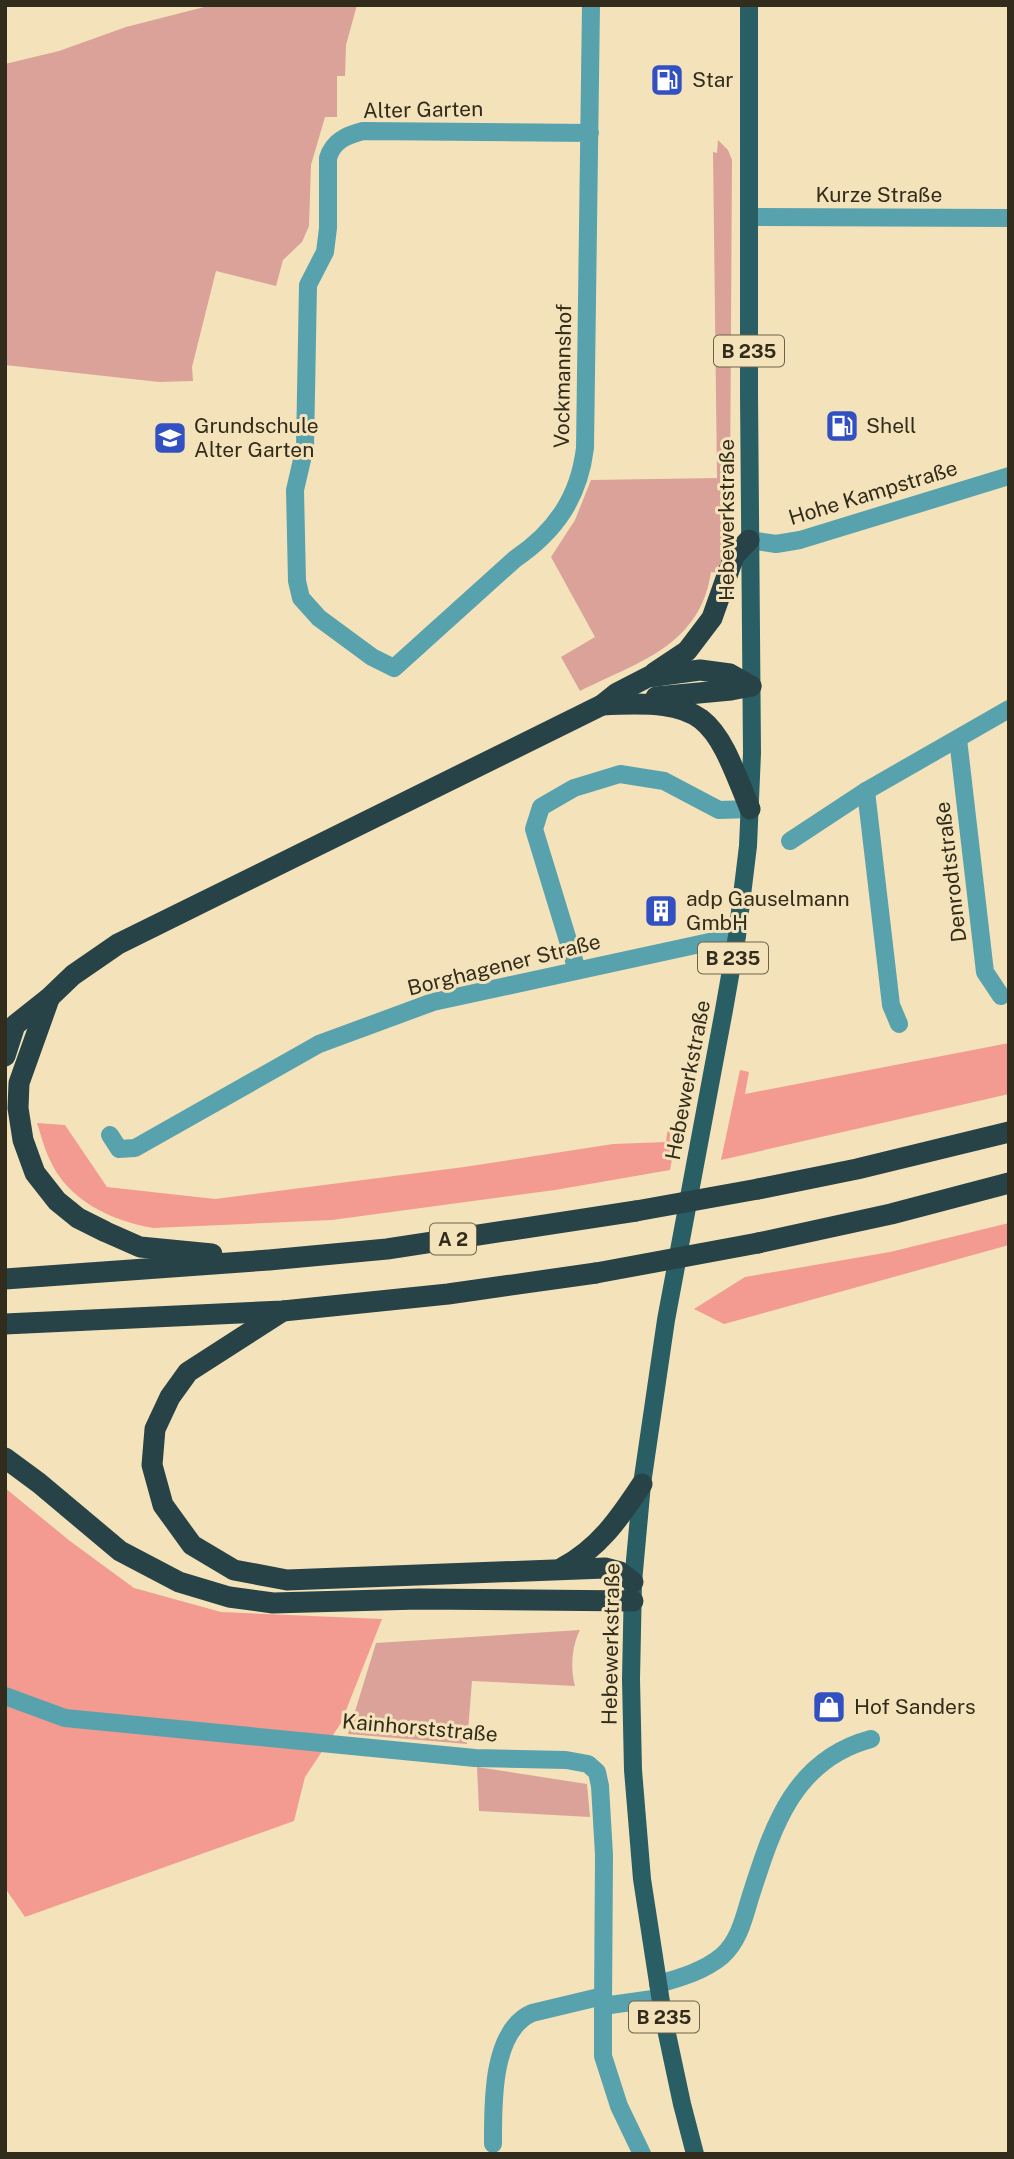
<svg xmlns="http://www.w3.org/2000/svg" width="1014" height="2159" viewBox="0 0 1014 2159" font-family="'Public Sans',sans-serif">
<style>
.green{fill:#dba29a}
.forest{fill:#f39b90}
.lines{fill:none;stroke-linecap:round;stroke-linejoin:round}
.minor{stroke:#58a2ad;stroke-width:18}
.major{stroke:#295e65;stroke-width:18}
.highway{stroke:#284347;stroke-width:21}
.highway-bridge{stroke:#284347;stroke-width:21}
.labels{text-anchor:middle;stroke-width:6;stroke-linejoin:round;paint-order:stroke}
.shield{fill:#f4e3ba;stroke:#6c634b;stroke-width:2}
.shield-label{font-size:19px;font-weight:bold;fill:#322c1c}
.poi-label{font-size:21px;fill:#322c1c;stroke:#f4e3ba;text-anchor:start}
.street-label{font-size:21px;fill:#322c1c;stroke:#f4e3ba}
</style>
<rect width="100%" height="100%" fill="#f4e3ba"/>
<g class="green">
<path d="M212 5H357L346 45 345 76H337V117H325L311 165 309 226 302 242 283 260 276 286 216 271 192 367 193 381 159 382 5 365V64L59 51 126 27Z"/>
<path d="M718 140 728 150 732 160 730 493 719 573 711 572C700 646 638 662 580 691L561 657 595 637 551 557 575 520 591 480 717 478 713 152 717 153Z"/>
<path d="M580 1630C572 1645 570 1669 575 1686L472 1681 467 1744 348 1734 376 1643Z"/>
<path d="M477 1767 587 1784 590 1817 479 1811Z"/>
</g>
<g class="forest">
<path d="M1009 1043V1094L721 1160 740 1070 749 1072 745 1094Z"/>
<path d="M37 1123 65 1125 107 1187 215 1199 464 1167 613 1144 666 1142 668 1126 674 1149 670 1170 555 1190 332 1220 153 1228C112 1221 67 1200 50 1160 44 1148 41 1135 37 1123Z"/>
<path d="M1009 1223V1245L724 1324 694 1309 745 1277 890 1252Z"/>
<path d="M5 1488 70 1541 134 1588 221 1612 382 1619 341 1723 305 1777 294 1821 25 1917 5 1888Z"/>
</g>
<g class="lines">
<g class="minor">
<path d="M590 133 363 131C347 135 333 141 328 158V228L325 252 308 285 305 447 295 490 297 581 301 598 319 618 372 657 394 668 515 559C556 531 579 497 585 448L591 5"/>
<path d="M749 217 1009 218"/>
<path d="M749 540 776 544 800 540 1009 476"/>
<path d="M958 739 985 972 1001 996"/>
<path d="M866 791 891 1005 899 1024"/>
<path d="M790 841 866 791 1009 709"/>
<path d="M577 970 534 829 541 807 574 788 620 774 664 781 719 810 750 809"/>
<path d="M110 1135 119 1149 135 1148 319 1044 433 1002 737 936"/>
<path d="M5 1696 65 1718 475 1758 566 1760 588 1764 597 1772 600 1786 604 1855 603 2006"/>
<path d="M658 1984C680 1978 704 1971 722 1956 739 1941 744 1918 750 1898 772 1830 792 1760 871 1739"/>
<path d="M493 2144C493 2105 491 2031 532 2013L603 1996"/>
<path d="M642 2154 619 2106 603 2056V2006L660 1998"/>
</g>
<path class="major" d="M695 2154 682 2104 663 2015 642 1879 633 1770 631 1679 633 1582 642 1484 666 1320 724 1010 737 936 748 846 752 753 749 394V5"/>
<g class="highway">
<path d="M654 673 687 651 712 618 734 556 749 540"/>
<path d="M656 697 731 690 751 686"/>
<path d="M602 705C708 699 713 716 750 809"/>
<path d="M49 999 19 1083 18 1108 23 1140 35 1173 57 1201 78 1218 106 1232 140 1247 212 1254"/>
<path d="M5 1056 15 1025 49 998 73 975 118 944 602 705 617 693 648 677 700 670 730 674 751 686"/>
<path d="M758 1189 857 1169 1009 1132"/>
<path d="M758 1243 891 1214 1009 1183"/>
<path d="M5 1279 269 1260 387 1249 636 1211"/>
<path d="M283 1311 188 1372 170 1397 155 1429 152 1465 163 1505 192 1545 234 1570 287 1580 605 1568 620 1572 633 1582"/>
<path d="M5 1324 283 1311 448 1294 596 1273"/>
<path d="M5 1458 39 1483 120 1551 179 1582 229 1597 273 1603 419 1599 633 1601"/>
<path d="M562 1568C599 1548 619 1519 642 1484"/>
</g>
<g class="highway-bridge">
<path d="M636 1211 758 1189"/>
<path d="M596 1273 758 1243"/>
</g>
</g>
<defs>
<symbol id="fuel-square" viewBox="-11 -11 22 22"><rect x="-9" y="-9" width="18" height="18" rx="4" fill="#3250c1" stroke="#f4e3ba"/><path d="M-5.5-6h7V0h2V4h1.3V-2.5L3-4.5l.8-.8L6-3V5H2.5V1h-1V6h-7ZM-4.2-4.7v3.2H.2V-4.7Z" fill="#fff"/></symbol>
<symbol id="school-square" viewBox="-11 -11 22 22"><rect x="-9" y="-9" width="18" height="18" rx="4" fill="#3250c1" stroke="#f4e3ba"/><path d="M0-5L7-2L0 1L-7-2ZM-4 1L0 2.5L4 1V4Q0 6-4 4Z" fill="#fff"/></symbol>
<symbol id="building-square" viewBox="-11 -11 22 22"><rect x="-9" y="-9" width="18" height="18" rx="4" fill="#3250c1" stroke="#f4e3ba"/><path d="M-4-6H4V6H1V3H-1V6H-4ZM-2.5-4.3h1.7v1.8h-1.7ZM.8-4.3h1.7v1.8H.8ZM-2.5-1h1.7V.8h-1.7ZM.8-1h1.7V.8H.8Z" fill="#fff"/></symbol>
<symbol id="shop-square" viewBox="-11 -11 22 22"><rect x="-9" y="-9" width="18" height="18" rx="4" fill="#3250c1" stroke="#f4e3ba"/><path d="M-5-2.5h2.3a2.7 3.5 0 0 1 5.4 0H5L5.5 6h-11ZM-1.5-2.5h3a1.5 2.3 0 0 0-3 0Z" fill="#fff"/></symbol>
</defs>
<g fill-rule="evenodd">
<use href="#fuel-square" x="648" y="61" width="38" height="38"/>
<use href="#fuel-square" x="823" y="407" width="38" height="38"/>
<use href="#school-square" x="151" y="419" width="38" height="38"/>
<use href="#building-square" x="642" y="892" width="38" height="38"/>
<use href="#shop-square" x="810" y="1688" width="38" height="38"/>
</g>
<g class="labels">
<g class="shield">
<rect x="714" y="335.5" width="70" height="31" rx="5"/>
<rect x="698" y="942.5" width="70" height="31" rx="5"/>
<rect x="430" y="1223.5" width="46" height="31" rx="5"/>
<rect x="629" y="2001.5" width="70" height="31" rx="5"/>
</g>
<g class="shield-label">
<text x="749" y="358">B 235</text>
<text x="733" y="965">B 235</text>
<text x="453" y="1246">A 2</text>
<text x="664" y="2024">B 235</text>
</g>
<g class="poi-label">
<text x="692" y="87">Star</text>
<text x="194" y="433">Grundschule<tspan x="194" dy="24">Alter Garten</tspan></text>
<text x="866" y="433">Shell</text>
<text x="686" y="906">adp Gauselmann<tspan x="686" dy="24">GmbH</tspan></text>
<text x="854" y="1714">Hof Sanders</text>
</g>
<g class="street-label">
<text transform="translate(423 110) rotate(-1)" y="7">Alter Garten</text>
<text x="879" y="202">Kurze Straße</text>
<text transform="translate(563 376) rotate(-89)" y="7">Vockmannshof</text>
<text transform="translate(873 493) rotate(-17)" y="7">Hohe Kampstraße</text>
<text transform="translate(727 520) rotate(-90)" y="7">Hebewerkstraße</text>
<text transform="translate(951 872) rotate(-97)" y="7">Denrodtstraße</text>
<text transform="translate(504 965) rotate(-14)" y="7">Borghagener Straße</text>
<text transform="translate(688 1080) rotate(-79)" y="7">Hebewerkstraße</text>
<text transform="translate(611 1644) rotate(-89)" y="7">Hebewerkstraße</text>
<text transform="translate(420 1728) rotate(5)" y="7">Kainhorststraße</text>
</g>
</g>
<rect width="1014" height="2159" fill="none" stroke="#322c1c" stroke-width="14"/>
</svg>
